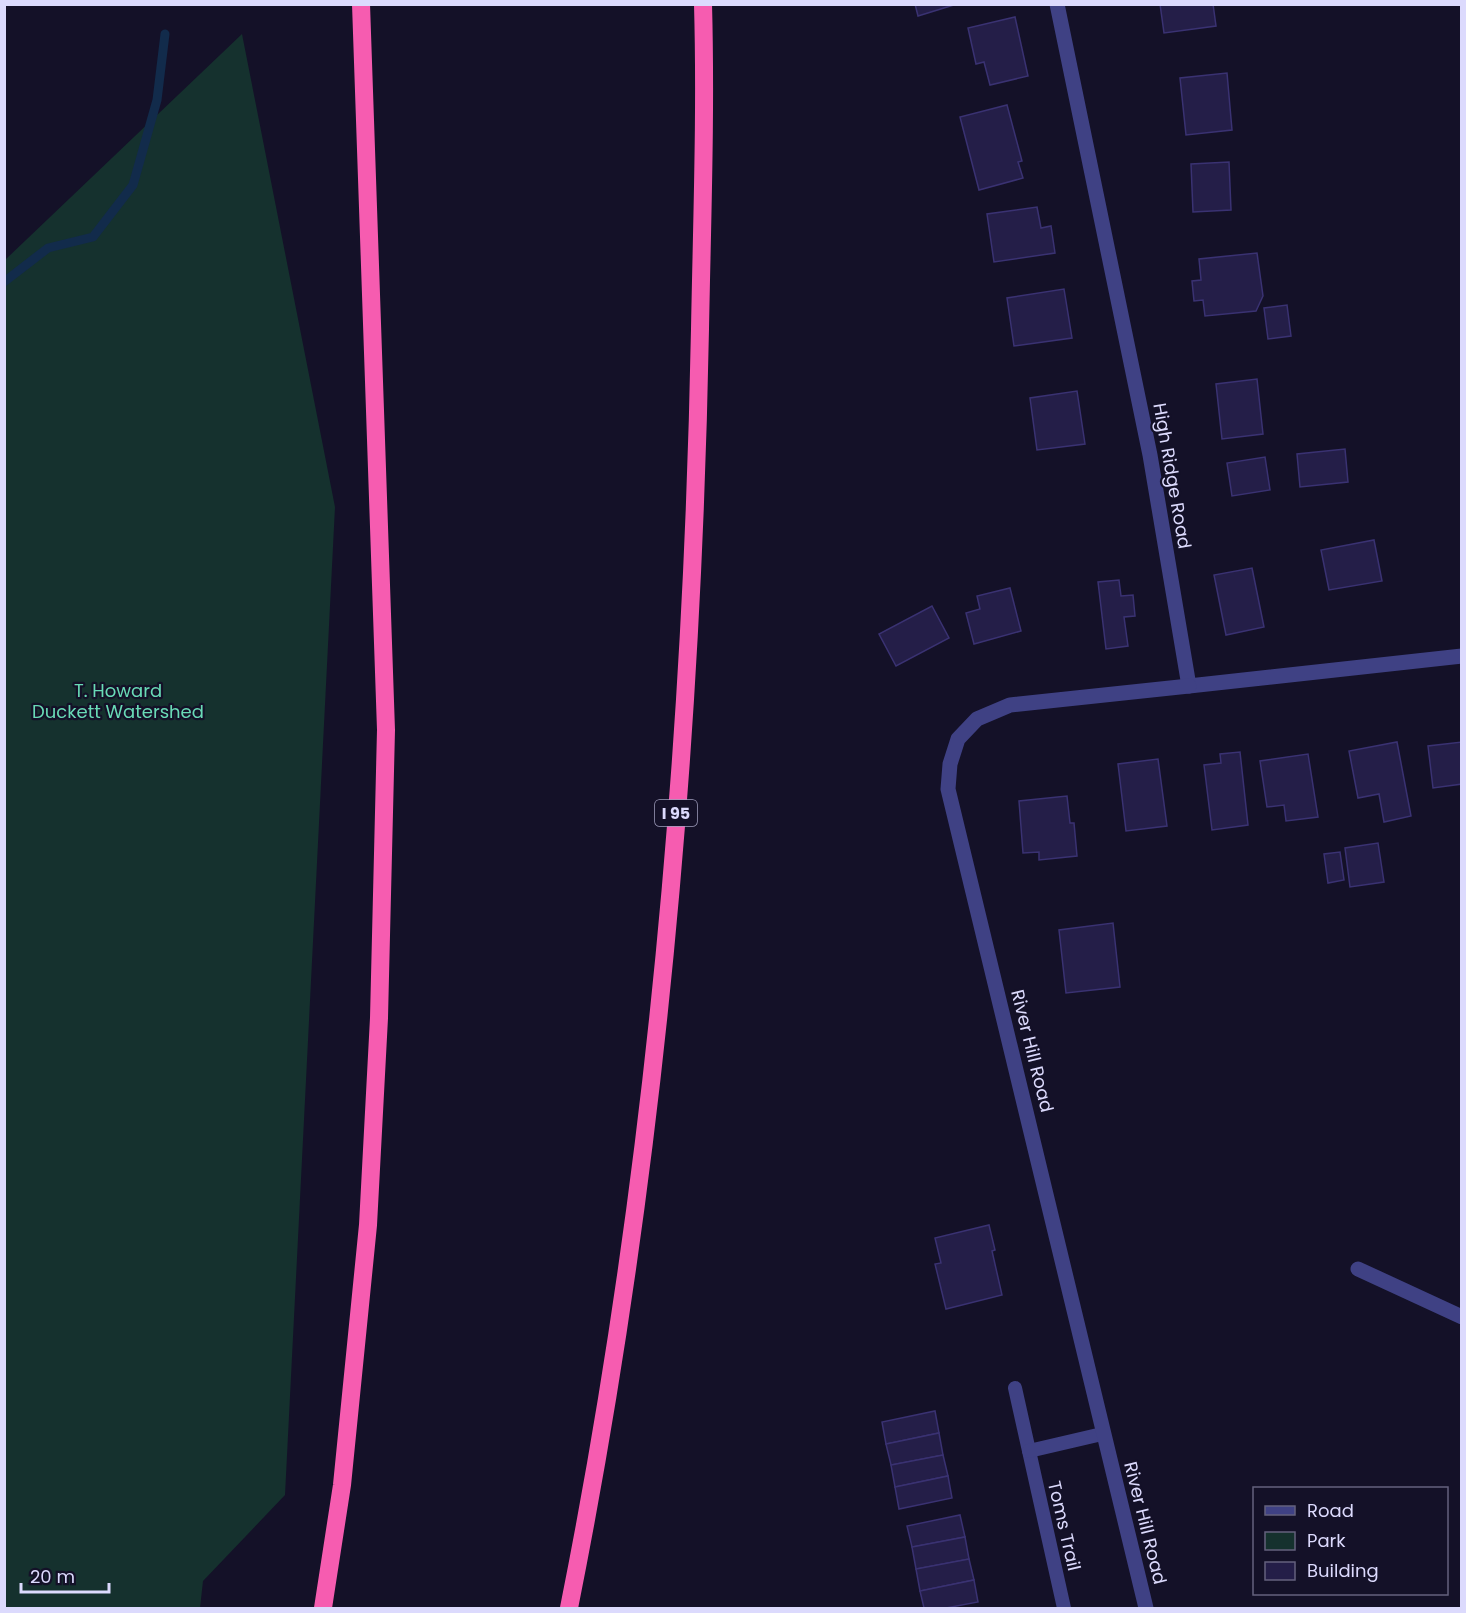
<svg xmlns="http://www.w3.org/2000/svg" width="1466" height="1613" viewBox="0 0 1466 1613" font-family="Poppins,sans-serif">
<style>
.green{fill:#15312e}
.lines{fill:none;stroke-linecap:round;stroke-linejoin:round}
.stream{stroke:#122b4b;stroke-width:9}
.building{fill:#241e48;stroke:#3a3272;stroke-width:1.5}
.service{stroke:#3f4184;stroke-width:14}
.minor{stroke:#3f4184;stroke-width:15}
.motorway{stroke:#f65cb0;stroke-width:18}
.labels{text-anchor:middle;stroke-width:4.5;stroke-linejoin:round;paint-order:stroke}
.shield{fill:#141128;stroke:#a09ebd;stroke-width:1.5}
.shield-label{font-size:16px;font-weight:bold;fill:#dcdafd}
.street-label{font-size:18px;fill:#dcdafd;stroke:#141128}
.park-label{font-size:18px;fill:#69dab6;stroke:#141128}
</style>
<rect width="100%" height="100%" fill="#141128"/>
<path class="green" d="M242 34 335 507 285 1495 203 1581 200 1608H5V260Z"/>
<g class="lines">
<path class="stream" d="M4 282 48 248 93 237 133 185 157 100 165 34"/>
</g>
<g class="building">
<path d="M915 4H957L918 16Z"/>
<path d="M1160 4H1213L1216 26 1164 33Z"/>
<path d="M1015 17 1028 76 990 85 984 62 976 64 968 28Z"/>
<path d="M1227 73 1232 130 1186 135 1180 78Z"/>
<path d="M1007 105 1022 161 1018 162 1023 178 979 190 960 117Z"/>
<path d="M1229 162 1231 210 1193 212 1191 164Z"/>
<path d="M1037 207 1041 228 1051 226 1055 253 994 262 987 214Z"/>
<path d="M1257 253 1263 296 1256 311 1205 316 1203 300 1194 301 1192 281 1201 280 1199 259Z"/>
<path d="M1064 289 1072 338 1014 346 1007 298Z"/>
<path d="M1287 305 1291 336 1268 339 1264 308Z"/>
<path d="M1257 379 1263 434 1222 439 1216 384Z"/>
<path d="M1077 391 1085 444 1037 450 1030 398Z"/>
<path d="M1345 449 1348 482 1300 487 1297 454Z"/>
<path d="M1265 457 1270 490 1232 496 1227 463Z"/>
<path d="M1374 540 1382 581 1329 590 1321 550Z"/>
<path d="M1252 568 1264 627 1226 635 1214 575Z"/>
<path d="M1119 580 1121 596 1133 595 1135 616 1124 617 1128 646 1106 649 1098 582Z"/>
<path d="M1010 588 1021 631 974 644 966 613 980 609 977 596Z"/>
<path d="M932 606 949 638 896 666 879 634Z"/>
<path d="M1397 742 1411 816 1384 822 1379 794 1358 798 1349 751Z"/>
<path d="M1462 742V784L1433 788 1428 746Z"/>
<path d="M1240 752 1248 825 1212 830 1204 765 1221 763 1220 754Z"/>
<path d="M1308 754 1318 817 1286 821 1284 805 1267 807 1260 761Z"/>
<path d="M1158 759 1167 826 1126 831 1118 764Z"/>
<path d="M1067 796 1070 823H1074L1077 856 1039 860V852L1023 853 1019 801Z"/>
<path d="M1378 843 1384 882 1350 887 1345 848Z"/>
<path d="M1340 852 1344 880 1328 883 1324 854Z"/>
<path d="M1113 923 1120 987 1066 993 1059 930Z"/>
<path d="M989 1225 995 1250 992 1251 1002 1295 946 1309 935 1264 941 1263 935 1238Z"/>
<path d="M935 1411 939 1433 886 1444 882 1422Z"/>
<path d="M939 1433 943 1455 891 1465 886 1444Z"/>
<path d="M943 1455 948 1476 895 1487 891 1465Z"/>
<path d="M948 1476 952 1498 899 1509 895 1487Z"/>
<path d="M960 1515 965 1537 912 1547 907 1526Z"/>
<path d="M965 1537 969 1559 916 1569 912 1547Z"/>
<path d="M969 1559 974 1580 920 1591 916 1569Z"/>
<path d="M974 1580 978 1602 946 1608H924L920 1591Z"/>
</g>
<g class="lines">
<g class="service">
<path d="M1015 1388 1064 1608"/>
<path d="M1029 1451 1102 1434"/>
</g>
<g class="minor">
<path d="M1057 4 1150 455 1189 686 1462 656"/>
<path d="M1358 1269 1462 1317"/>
<path d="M1146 1608 948 789 950 764 958 739 977 719 1010 705 1189 686"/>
</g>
<g class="motorway">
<path d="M323 1608 342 1485 368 1225 379 1018 386 730 361 4"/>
<path d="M569 1608C653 1188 692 757 700 329 702 221 706 112 703 4"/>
</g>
</g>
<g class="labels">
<rect class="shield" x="655" y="800" width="42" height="26" rx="4.5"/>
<g class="shield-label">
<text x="676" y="819">I 95</text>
</g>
<g class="street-label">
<text transform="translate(1172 476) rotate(80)" y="6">High Ridge Road</text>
<text transform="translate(1032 1051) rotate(76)" y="6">River Hill Road</text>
<text transform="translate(1145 1523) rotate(76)" y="6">River Hill Road</text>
<text transform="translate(1064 1526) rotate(77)" y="6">Toms Trail</text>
</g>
<g class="park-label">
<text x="118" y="697">T. Howard<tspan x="118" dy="21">Duckett Watershed</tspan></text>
</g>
</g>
<rect width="1466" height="1613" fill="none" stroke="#dcdafd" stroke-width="12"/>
<rect x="1253" y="1487" width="195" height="108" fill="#141128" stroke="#64617d" stroke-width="1.5"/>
<rect x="1265" y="1506" width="30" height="9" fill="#3f4184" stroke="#64617d" stroke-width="1.5"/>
<text x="1307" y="1517" font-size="18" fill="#dcdafd">Road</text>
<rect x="1265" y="1532" width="30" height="18" fill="#15312e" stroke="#64617d" stroke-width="1.5"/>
<text x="1307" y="1547" font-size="18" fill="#dcdafd">Park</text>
<rect x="1265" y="1562" width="30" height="18" fill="#241e48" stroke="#64617d" stroke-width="1.5"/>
<text x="1307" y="1577" font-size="18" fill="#dcdafd">Building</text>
<path d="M21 1583v9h88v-9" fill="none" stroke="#dcdafd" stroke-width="3"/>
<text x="30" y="1583" font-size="18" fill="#dcdafd" stroke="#141128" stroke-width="4.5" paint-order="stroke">20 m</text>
</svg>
